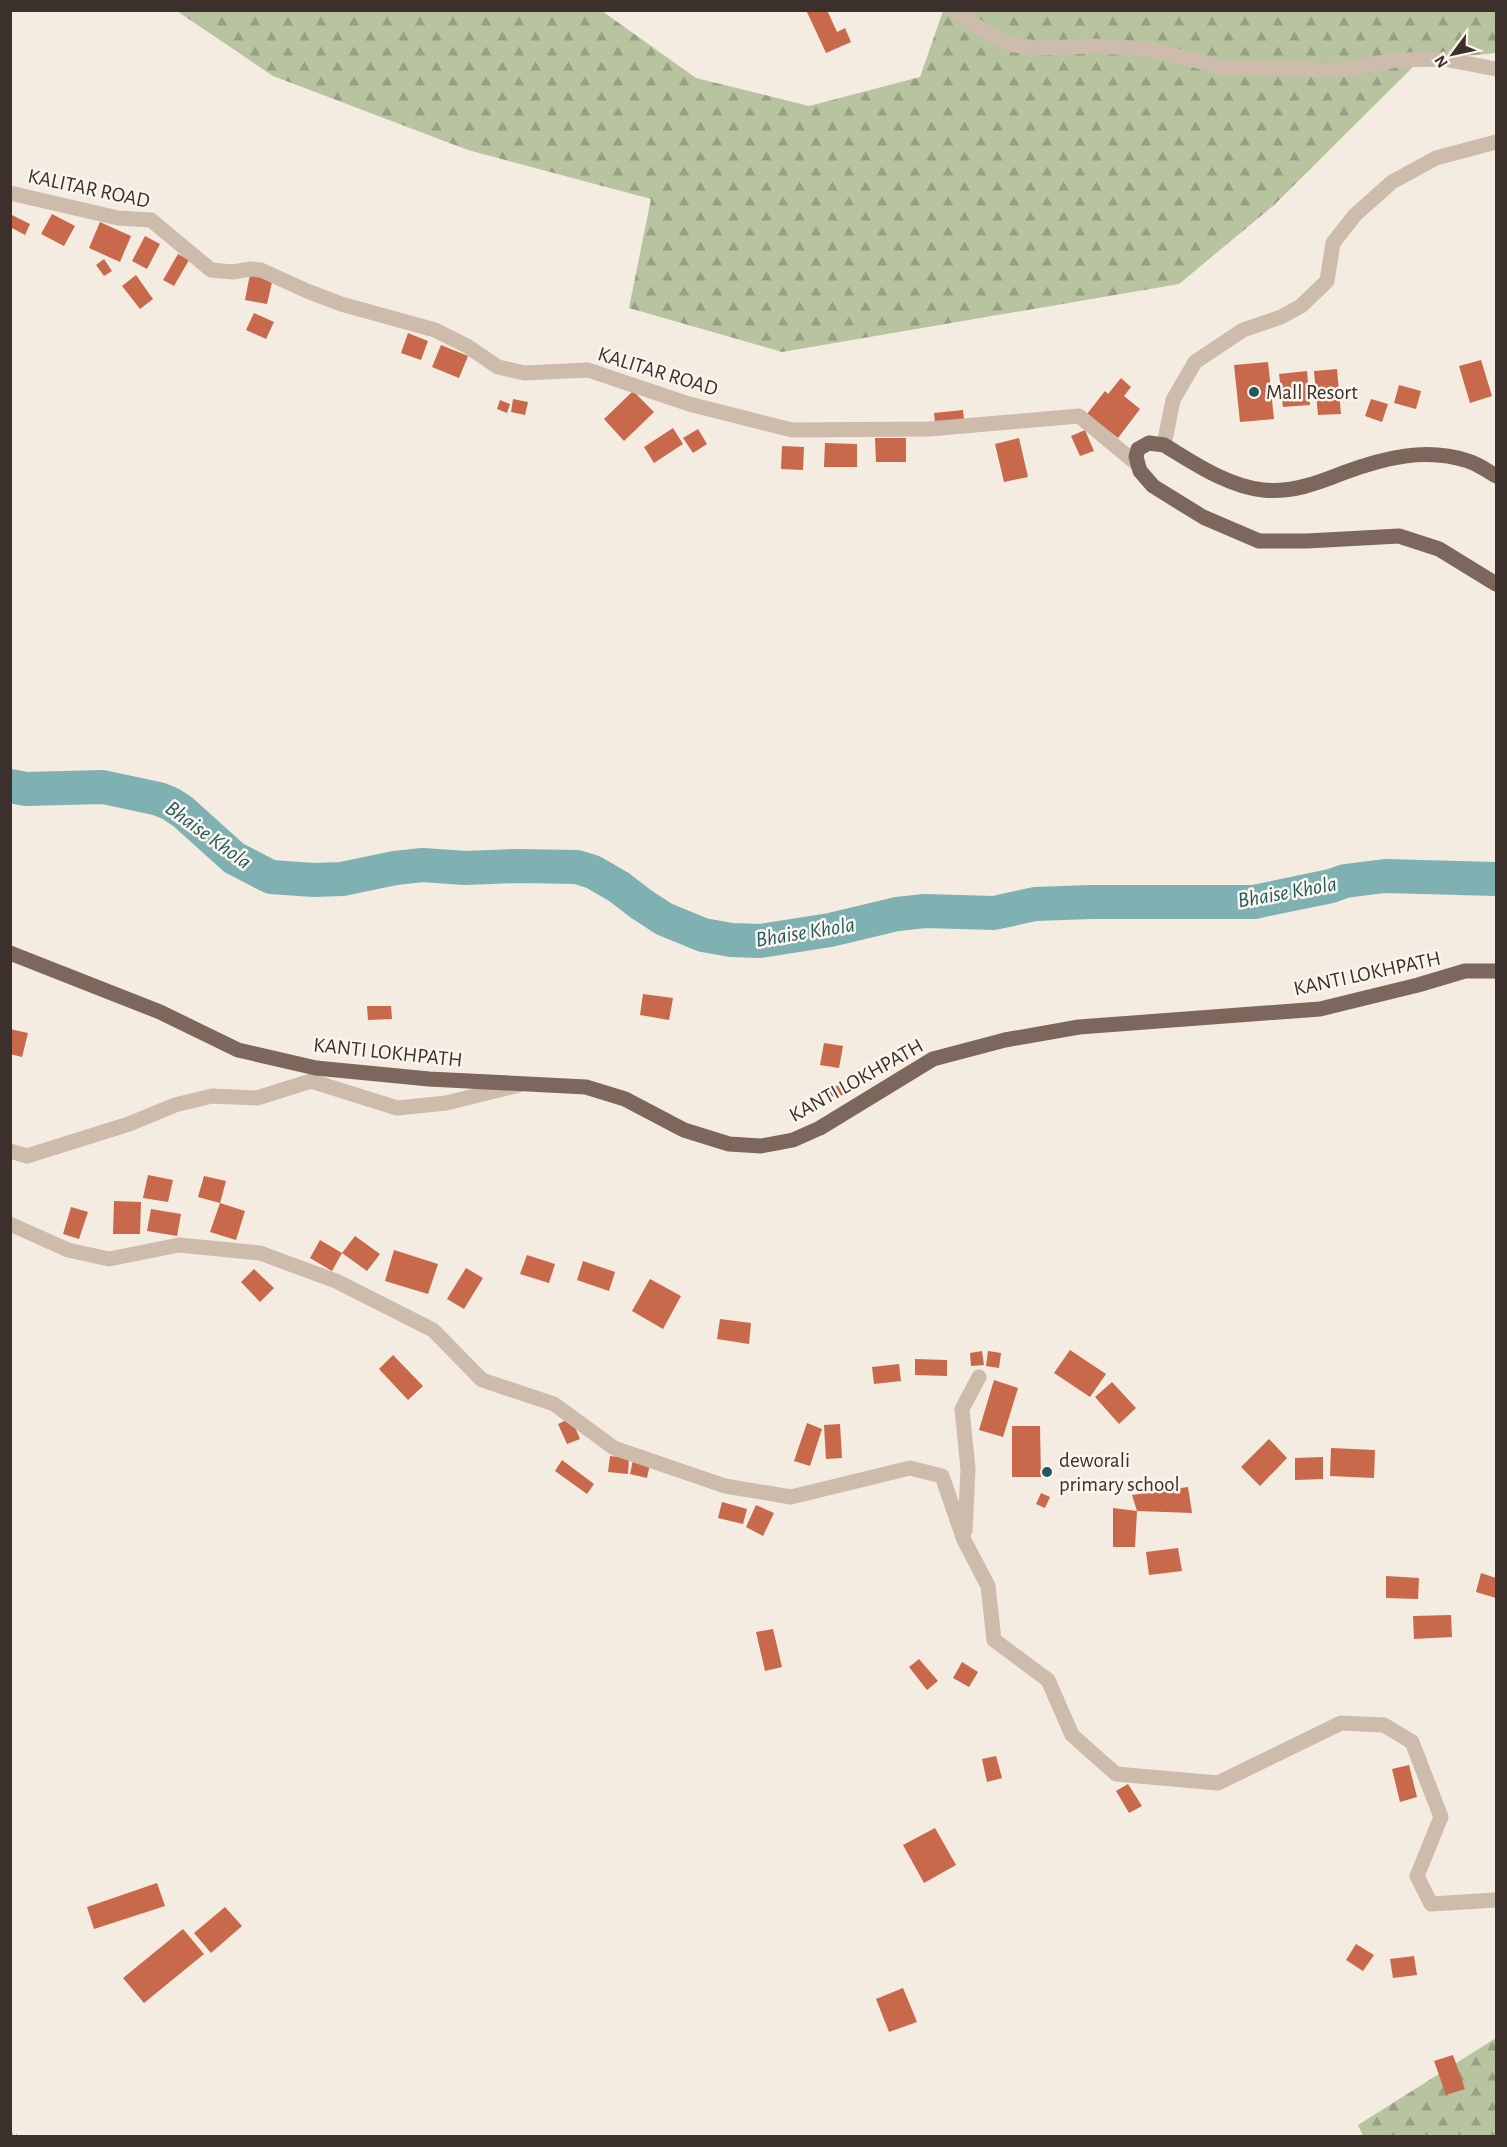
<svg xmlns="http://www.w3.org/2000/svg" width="1507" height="2147" viewBox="0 0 1507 2147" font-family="'Alegreya Sans',sans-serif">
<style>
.forest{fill:url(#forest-firs)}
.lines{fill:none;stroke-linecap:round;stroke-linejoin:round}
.river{stroke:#7fb0b2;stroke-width:34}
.building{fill:#c8694b}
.path{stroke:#b9a596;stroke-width:4;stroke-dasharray:3 3;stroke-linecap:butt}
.minor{stroke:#cdbbac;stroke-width:15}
.primary{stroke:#7d675c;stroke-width:15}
.poi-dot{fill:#1f5a5e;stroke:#fbf5ee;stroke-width:2}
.labels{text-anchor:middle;stroke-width:5;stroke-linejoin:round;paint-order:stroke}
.street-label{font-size:21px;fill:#3b302b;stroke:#fbf5ee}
.poi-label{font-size:21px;fill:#3b302b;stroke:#fbf5ee;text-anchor:start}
.water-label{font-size:22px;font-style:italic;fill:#1f5a5e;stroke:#fbf5ee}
</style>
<defs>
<pattern id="forest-firs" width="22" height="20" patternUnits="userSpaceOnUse" patternTransform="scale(1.5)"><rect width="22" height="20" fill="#b8c4a0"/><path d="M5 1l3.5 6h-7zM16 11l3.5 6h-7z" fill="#97a083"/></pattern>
</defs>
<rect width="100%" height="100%" fill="#f4ebe1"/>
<g class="forest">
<path d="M177 11H602L696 78 809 106 920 77 943 11H1496V53L1420 60 1273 206 1179 284 782 352 629 308 651 199 468 150 273 76Z"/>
<path d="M1496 2038V2136H1363L1358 2125Z"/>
</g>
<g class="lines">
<path class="river" d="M10 786 26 789 103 787 159 799 171 804 183 812 234 858 271 877 314 880 342 879 395 868 423 865 465 868 518 866 577 867 593 872 619 887 641 904 664 919 703 935 731 940 760 941 830 930 897 914 925 911 994 913 1035 904 1091 902H1254L1331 886 1345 881 1385 876 1496 879"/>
</g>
<g class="building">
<path d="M806 10H827L837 32 845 28 851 42 826 53Z"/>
<path d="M10 214 30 224 25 235 10 227Z"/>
<path d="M52 214 75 226 64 246 41 234Z"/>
<path d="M100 222 131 236 120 262 89 248Z"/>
<path d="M145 236 160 244 147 269 132 261Z"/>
<path d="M178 254 189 260 174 286 163 280Z"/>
<path d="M104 259 112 271 104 276 96 265Z"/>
<path d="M250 274 273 278 267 304 245 300Z"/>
<path d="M136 275 153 299 140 309 122 286Z"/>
<path d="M254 313 274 322 266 339 246 330Z"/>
<path d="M408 333 428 341 421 360 401 353Z"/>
<path d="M441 345 468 356 459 378 432 367Z"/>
<path d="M1481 360 1492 396 1470 403 1459 366Z"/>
<path d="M1268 362 1274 419 1240 422 1234 365Z"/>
<path d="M1337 369 1341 414 1318 415 1314 371Z"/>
<path d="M1307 371 1310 405 1283 407 1279 374Z"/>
<path d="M1121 378 1131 387 1124 396 1140 409 1118 438 1087 414 1105 391 1108 394Z"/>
<path d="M1399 385 1421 391 1416 409 1394 403Z"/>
<path d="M633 391 654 412 624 441 604 419Z"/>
<path d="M513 399 528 402 525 415 511 412Z"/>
<path d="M1371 399 1388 404 1382 422 1365 416Z"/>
<path d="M500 400 510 404 507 413 497 409Z"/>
<path d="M963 410 964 420 935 423 934 413Z"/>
<path d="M673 428 683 444 654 463 644 447Z"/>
<path d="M698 429 707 444 693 453 683 438Z"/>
<path d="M1085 430 1094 451 1080 456 1071 436Z"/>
<path d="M875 438H906V462H876Z"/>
<path d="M1019 438 1028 477 1004 482 995 444Z"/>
<path d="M825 443 857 444V467H824Z"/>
<path d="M782 446 804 447 803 470 781 469Z"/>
<path d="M643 994 673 998 669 1020 640 1015Z"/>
<path d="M367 1006H391L392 1019 368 1020Z"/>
<path d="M10 1029 28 1033 22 1057 10 1054Z"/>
<path d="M824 1043 843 1046 839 1068 820 1065Z"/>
<path d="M843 1085 844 1095 828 1097 827 1087Z"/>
<path d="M148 1175 173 1180 168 1202 143 1198Z"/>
<path d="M204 1176 226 1181 220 1203 198 1197Z"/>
<path d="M114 1201 141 1202 140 1234H113Z"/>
<path d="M220 1203 245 1211 236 1240 210 1232Z"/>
<path d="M71 1207 88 1212 79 1239 63 1234Z"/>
<path d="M151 1209 181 1214 177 1236 147 1231Z"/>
<path d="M355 1236 380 1254 367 1271 342 1253 332 1271 310 1258 320 1240 342 1253Z"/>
<path d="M394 1250 438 1264 428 1294 385 1281Z"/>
<path d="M527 1255 555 1264 549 1283 520 1274Z"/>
<path d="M583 1261 615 1272 609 1291 577 1280Z"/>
<path d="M466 1268 483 1278 464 1309 447 1299Z"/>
<path d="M254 1269 274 1288 260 1302 241 1282Z"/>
<path d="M650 1279 681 1296 663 1329 632 1311Z"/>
<path d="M720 1319 751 1323 749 1344 717 1339Z"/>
<path d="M1070 1350 1106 1374 1090 1397 1054 1373Z"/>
<path d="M982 1351 984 1365 971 1366 970 1353Z"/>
<path d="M988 1351 1001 1353 999 1368 986 1366Z"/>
<path d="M393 1355 423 1386 408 1400 379 1369Z"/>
<path d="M915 1359 947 1360V1376L915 1375Z"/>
<path d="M899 1364 901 1381 874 1384 872 1367Z"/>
<path d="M994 1380 1018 1388 1003 1437 979 1430Z"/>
<path d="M1112 1382 1136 1408 1119 1424 1095 1397Z"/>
<path d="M571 1418 580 1439 567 1444 558 1424Z"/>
<path d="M807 1423 822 1429 810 1466 794 1461Z"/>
<path d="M840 1424 842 1458 826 1459 824 1425Z"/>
<path d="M1012 1426H1040L1041 1477H1012Z"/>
<path d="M1269 1439 1287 1458 1260 1486 1241 1467Z"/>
<path d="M1331 1448 1375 1450 1374 1478 1330 1476Z"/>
<path d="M610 1456 629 1458 628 1474 608 1472Z"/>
<path d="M1323 1457V1479L1295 1480V1458Z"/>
<path d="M562 1460 594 1484 587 1494 555 1471Z"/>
<path d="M633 1460 650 1464 647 1478 630 1474Z"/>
<path d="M1188 1487 1192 1513 1137 1511 1132 1495Z"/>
<path d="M1041 1493 1050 1497 1045 1508 1036 1504Z"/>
<path d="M722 1502 747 1509 743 1524 718 1518Z"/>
<path d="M756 1505 774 1513 763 1536 746 1527Z"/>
<path d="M1113 1508 1137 1511 1135 1547H1113Z"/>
<path d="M1178 1548 1182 1571 1149 1575 1146 1552Z"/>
<path d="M1481 1573 1496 1578V1598L1476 1592Z"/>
<path d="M1386 1576 1419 1578 1418 1599 1386 1598Z"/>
<path d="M1451 1615 1452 1637 1414 1639 1413 1616Z"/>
<path d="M773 1629 782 1667 765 1671 756 1632Z"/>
<path d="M919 1659 938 1681 927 1690 909 1667Z"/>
<path d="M962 1662 978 1672 969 1687 953 1678Z"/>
<path d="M996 1756 1002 1778 987 1782 982 1759Z"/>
<path d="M1409 1765 1417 1797 1400 1802 1392 1769Z"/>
<path d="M1128 1784 1142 1806 1129 1813 1116 1791Z"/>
<path d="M935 1828 956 1865 924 1883 903 1845Z"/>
<path d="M157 1883 165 1906 94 1929 87 1907Z"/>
<path d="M225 1907 242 1926 211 1953 194 1933Z"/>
<path d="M183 1929 204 1954 144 2003 123 1978Z"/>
<path d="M1356 1944 1374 1955 1363 1971 1346 1960Z"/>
<path d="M1414 1956 1417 1975 1393 1978 1390 1959Z"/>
<path d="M903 1988 917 2022 889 2032 876 1999Z"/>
<path d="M1453 2055 1465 2089 1446 2095 1434 2061Z"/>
</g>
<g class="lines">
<path class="path" d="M10 2135 17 2136"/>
<g class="minor">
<path d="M955 10 981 29 1008 44 1036 48 1096 46 1149 49 1225 68 1340 70 1396 60 1444 59 1496 69"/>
<path d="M10 193 118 218 151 220 211 270 233 272 250 269 261 270 307 291 341 304 435 330 467 346 498 367 524 373 588 370 689 404 792 430 929 429 1079 416 1137 464"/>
<path d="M1164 445 1173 400 1195 362 1243 330 1281 317 1301 306 1327 281 1333 243 1355 215 1392 182 1436 158 1496 142"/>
<path d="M10 1151 27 1156 129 1124 175 1105 212 1096 257 1098 311 1081 397 1108 446 1103 519 1085"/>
<path d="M10 1224 68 1250 109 1259 179 1245 260 1253 336 1281 433 1330 482 1380 554 1404 614 1448 725 1486 791 1497 910 1468 942 1476 964 1540 988 1586 994 1640 1048 1680 1072 1735 1116 1774 1218 1783 1341 1723 1384 1725 1412 1742 1441 1817 1417 1876 1431 1904 1496 1900"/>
<path d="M965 1531 968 1469 962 1409 979 1377"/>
</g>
<g class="primary">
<path d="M1496 476C1488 471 1478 464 1468 461 1426 447 1383 458 1343 473 1318 483 1291 493 1263 490 1227 486 1194 463 1164 445L1149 443 1138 449 1136 457 1140 471 1153 486 1203 517 1259 541H1307L1399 536 1439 549 1496 584"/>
<path d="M10 953 160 1012 238 1050 316 1068 429 1079 586 1087 625 1099 684 1130 729 1144 761 1146 793 1140 820 1128 933 1059 1005 1040 1079 1027 1320 1009 1418 985 1465 971H1496"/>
</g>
</g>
<g class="poi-dot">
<circle cx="1254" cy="392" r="6"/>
<circle cx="1047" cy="1472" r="6"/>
</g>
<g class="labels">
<g class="street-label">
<text transform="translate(89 188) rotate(12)" y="7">KALITAR ROAD</text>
<text transform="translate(658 371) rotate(17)" y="7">KALITAR ROAD</text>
<text transform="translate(1367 973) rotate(-12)" y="7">KANTI LOKHPATH</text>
<text transform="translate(388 1052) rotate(6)" y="7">KANTI LOKHPATH</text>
<text transform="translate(856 1080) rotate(-29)" y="7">KANTI LOKHPATH</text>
</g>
<g class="poi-label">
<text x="1266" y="399">Mall Resort</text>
<text x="1059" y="1467">deworali<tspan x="1059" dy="24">primary school</tspan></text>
</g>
<g class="water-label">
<text transform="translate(209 834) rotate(36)" y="8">Bhaise Khola</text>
<text transform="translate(1287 891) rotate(-10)" y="8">Bhaise Khola</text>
<text transform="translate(805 931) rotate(-9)" y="8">Bhaise Khola</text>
</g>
</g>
<rect width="1507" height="2147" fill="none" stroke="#3b302b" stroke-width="24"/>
<g transform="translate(1453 54) rotate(237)" stroke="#fbf5ee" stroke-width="4.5" paint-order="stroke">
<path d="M0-4.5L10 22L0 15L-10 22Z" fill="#3b302b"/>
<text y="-9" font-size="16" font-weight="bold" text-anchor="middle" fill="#3b302b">N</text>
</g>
</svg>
